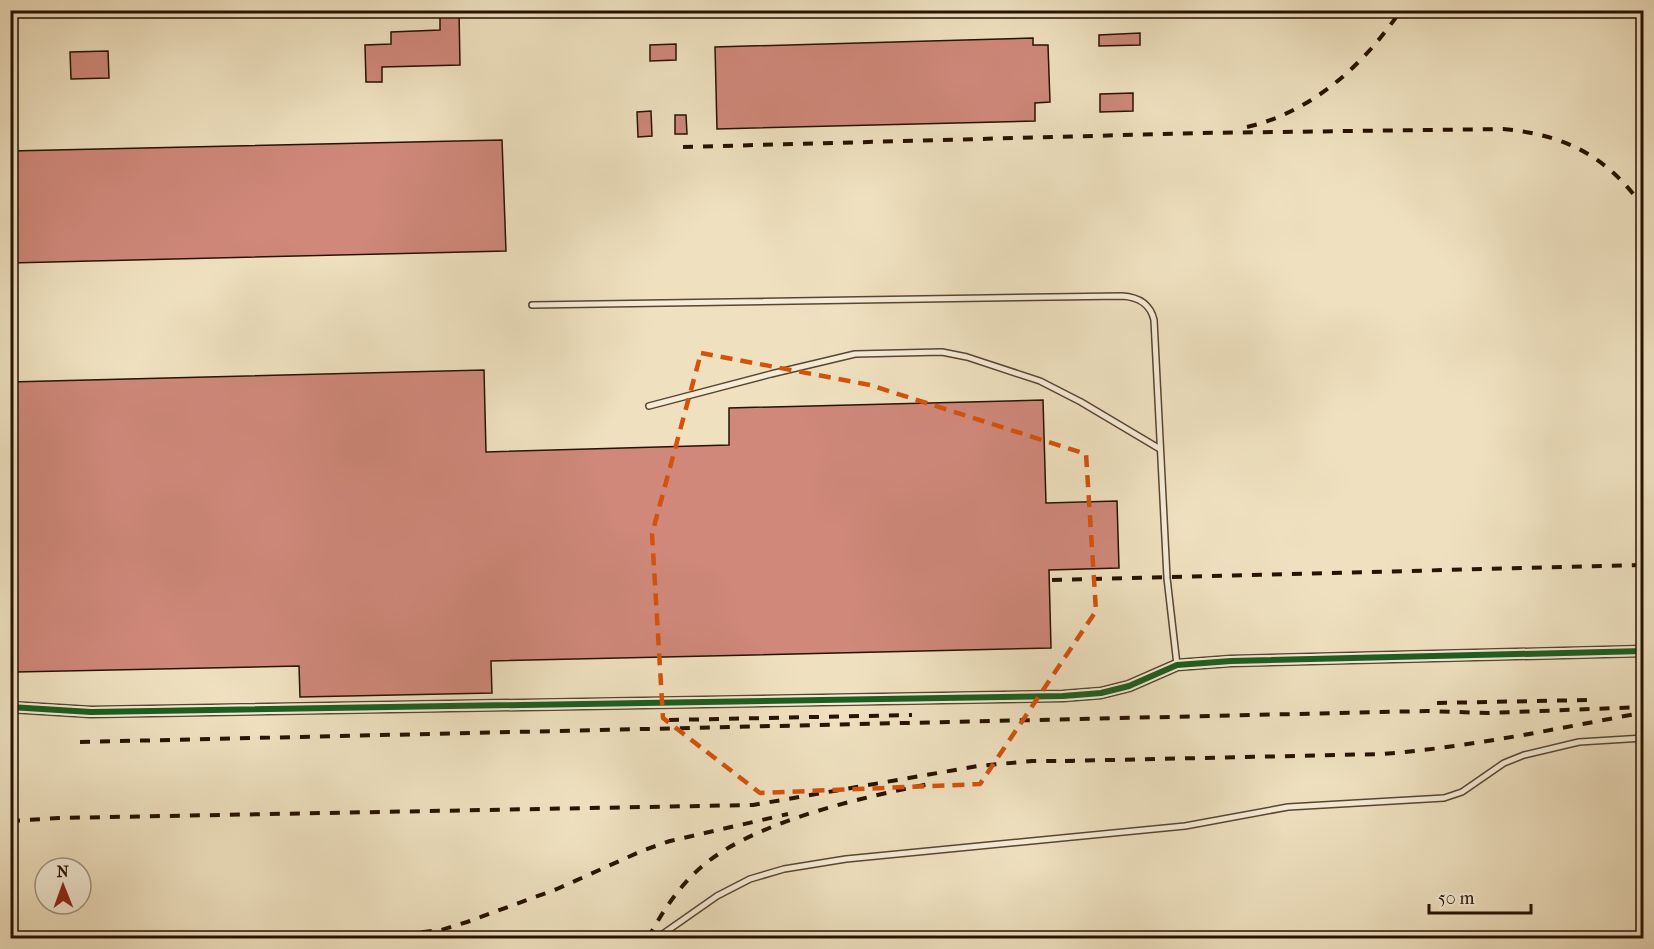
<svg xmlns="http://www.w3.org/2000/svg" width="1654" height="949" viewBox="0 0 1654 949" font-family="'IM FELL French Canon',serif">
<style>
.building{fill:#cf887a;stroke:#271100;stroke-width:1.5}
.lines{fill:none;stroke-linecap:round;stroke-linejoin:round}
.service-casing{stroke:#594530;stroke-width:8}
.minor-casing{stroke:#594530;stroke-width:13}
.service{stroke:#f5ecd6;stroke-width:5}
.minor{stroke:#f5ecd6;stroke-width:10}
.rail{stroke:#271100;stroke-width:4;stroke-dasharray:10 10;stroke-linecap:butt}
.cycleway-casing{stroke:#f5ecd6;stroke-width:10}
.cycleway{stroke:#1b5e20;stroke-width:6}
.marked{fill:none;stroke:#d5520b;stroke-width:4.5;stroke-dasharray:12 8;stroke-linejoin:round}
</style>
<rect width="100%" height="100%" fill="#efe1c0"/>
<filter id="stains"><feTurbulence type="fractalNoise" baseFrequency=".00333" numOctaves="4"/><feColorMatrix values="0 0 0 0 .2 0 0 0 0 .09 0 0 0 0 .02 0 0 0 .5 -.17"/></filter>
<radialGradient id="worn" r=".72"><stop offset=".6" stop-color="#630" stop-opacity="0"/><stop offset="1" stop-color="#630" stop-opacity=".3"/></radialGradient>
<g class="building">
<path d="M440 10H459L460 65 382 67V82H366L365 45 391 44V32L440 30Z"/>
<path d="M1140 33V45L1099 46V35Z"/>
<path d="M1033 38V45H1048L1050 102 1035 103V121L717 129 715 47Z"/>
<path d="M676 44V60L650 61V45Z"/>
<path d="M108 51 109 78 71 79 70 52Z"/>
<path d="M1133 93V111L1100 112V94Z"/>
<path d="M651 111 652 136 638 137 637 112Z"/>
<path d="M675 115H686L687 134H675Z"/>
<path d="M502 140 506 251 10 263V151Z"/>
<path d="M484 370 486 452 729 445V408L1043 400 1046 503 1117 501 1119 568 1049 570 1051 648 491 661 492 693 300 697 299 666 16 672 14 595H10V382Z"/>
</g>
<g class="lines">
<defs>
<g id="service">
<path d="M532 305 1122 296C1138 297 1150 303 1154 320L1167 578 1177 665"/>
<path d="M649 406 771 374 855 354 942 352 967 357 1040 381 1081 402 1160 449"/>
<path d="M657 938 717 896 750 879 784 869 846 859 1185 826 1288 807 1444 798 1462 792 1504 763 1524 755 1579 742 1644 738"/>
</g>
<path id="minor" d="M10 707 91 712 1063 696 1101 693 1129 686 1177 665 1231 661 1644 651"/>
</defs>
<use href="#service" class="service-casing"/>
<use href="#minor" class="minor-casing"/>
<use href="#service" class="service"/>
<use href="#minor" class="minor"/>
<g class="rail">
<path d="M1247 127C1312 112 1364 65 1401 10"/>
<path d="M683 147 1200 133 1503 129C1566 135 1607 156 1644 208"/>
<path d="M1052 580 1644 565"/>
<path d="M1437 703 1587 700"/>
<path d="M669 720 912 715"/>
<path d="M80 742 1426 711 1488 713 1644 707"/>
<path d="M1065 761 1383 754C1470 747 1555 729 1641 713"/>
<path d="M10 821 59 818 753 805 978 766 1032 761H1073"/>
<path d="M242 938 390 936 441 930 467 922 557 889 644 850 670 841 788 814"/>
<path d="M648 938C664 909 682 881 710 860 763 820 863 797 929 784"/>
</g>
<defs>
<path id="cycleway" d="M10 707 91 712 1063 696 1101 693 1129 686 1177 665 1231 661 1644 651"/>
</defs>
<use href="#cycleway" class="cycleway-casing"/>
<use href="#cycleway" class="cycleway"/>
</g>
<path class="marked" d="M701 353 870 385 1086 454 1096 611 980 784 760 793 663 718 652 534Z"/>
<rect width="1654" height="949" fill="none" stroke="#efe1c0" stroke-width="36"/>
<rect x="12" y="12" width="1630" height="925" fill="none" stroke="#271100" stroke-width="3"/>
<rect x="18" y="18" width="1618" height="913" fill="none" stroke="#271100" stroke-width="1.5"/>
<g transform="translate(63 886) rotate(359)"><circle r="28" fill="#f5ecd6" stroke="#a39480" stroke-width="1.5"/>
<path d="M0-4.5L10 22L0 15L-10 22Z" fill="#8f2418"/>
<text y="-9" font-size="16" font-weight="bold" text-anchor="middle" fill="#271100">N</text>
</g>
<path d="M1429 904v9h102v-9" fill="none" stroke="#271100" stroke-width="3"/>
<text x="1438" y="904" font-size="18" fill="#271100" stroke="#f5ecd6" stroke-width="4.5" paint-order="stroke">50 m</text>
<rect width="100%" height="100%" filter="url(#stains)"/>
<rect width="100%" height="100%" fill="url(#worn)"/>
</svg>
